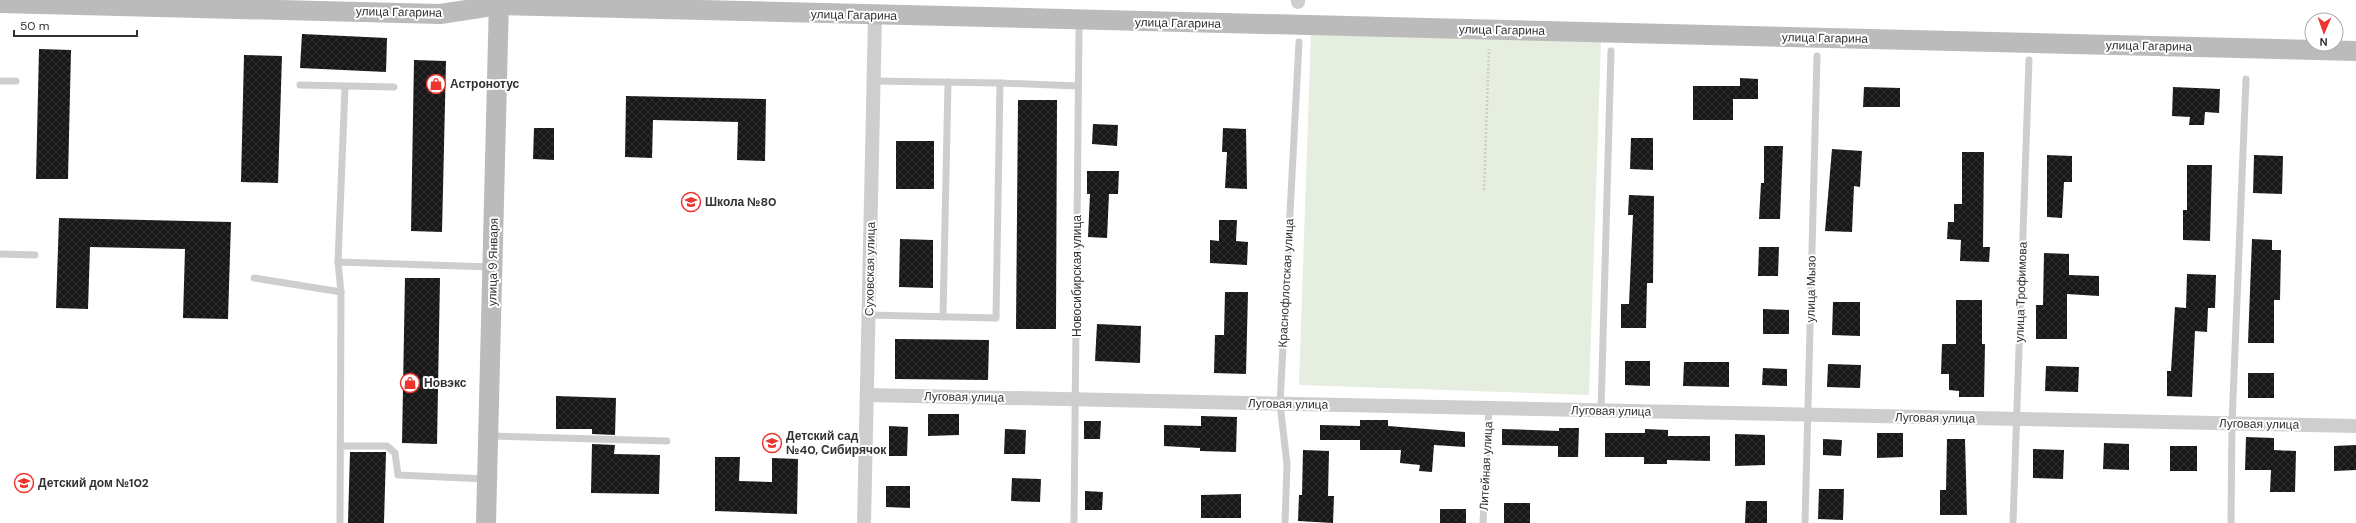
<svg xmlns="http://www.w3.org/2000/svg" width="2356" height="523" viewBox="0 0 2356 523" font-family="'DM Sans',sans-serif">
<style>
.park{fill:#e6eedf}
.building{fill:url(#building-cross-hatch)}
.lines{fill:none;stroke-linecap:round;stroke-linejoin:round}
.path{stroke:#cecece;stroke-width:2.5;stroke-dasharray:2 2;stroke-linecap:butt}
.lane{stroke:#cecece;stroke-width:7}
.street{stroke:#cecece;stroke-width:14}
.secondary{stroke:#bbb;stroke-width:20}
.labels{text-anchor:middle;stroke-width:4;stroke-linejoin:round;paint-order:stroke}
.street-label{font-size:12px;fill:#313131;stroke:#fff}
.poi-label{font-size:12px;font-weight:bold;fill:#313131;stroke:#fff;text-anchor:start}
</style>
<defs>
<pattern id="building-cross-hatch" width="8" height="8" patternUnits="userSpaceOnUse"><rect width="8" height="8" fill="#181818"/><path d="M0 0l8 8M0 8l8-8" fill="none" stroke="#313131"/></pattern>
</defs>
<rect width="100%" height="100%" fill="#fff"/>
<path class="park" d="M1311 31 1601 41 1589 395 1299 385Z"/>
<g class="building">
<path d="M302 34 387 38 386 72 300 68Z"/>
<path d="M39 49 71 50 68 179H36Z"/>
<path d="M244 55 282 56 278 183 241 182Z"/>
<path d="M414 60 446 61 442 232 411 231Z"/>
<path d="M1740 78 1758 79V99H1733V120H1693V86H1740Z"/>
<path d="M1864 87 1900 88V107H1863Z"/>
<path d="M2173 87 2220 89 2219 113 2205 112 2204 125H2189L2190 117 2172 116Z"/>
<path d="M626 96 766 99 765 161 737 160 738 122 653 120 652 158 625 157Z"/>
<path d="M1018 100H1057L1056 329H1016Z"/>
<path d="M1093 124 1118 125 1117 146 1092 144Z"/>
<path d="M534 128H554V160L533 159Z"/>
<path d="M1223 128 1246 129 1247 189 1225 188 1227 152H1222Z"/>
<path d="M1631 138H1653V170L1630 169Z"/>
<rect x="896" y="141" width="38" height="48"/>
<path d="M1764 146H1783L1780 219H1759L1761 183H1764Z"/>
<path d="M1832 149 1862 151 1860 187 1854 186 1852 232 1825 231Z"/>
<path d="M1962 152H1984L1983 247H1990L1989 262 1960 261 1961 240 1947 239 1948 222H1954V204H1962Z"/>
<path d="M2047 155 2072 156V182H2064L2062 218 2047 217Z"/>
<path d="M2254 155 2283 156 2282 194 2253 193Z"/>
<path d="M2187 165H2212L2210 241 2183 240V210H2187Z"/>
<path d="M1087 171H1119L1118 194H1109L1107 238 1088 237 1090 194H1087Z"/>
<path d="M1629 195 1654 196 1653 283H1647L1646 328H1621V304H1629L1633 215H1628Z"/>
<path d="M59 218 231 222 228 319 183 318 185 249 90 247 88 309 56 308Z"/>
<path d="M1219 220H1237L1236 241 1248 242 1247 265 1210 263V240L1219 241Z"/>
<path d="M900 239 933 240V288L899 287Z"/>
<path d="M2252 239 2272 240V250H2281L2280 300H2274V343H2248Z"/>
<path d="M1759 247H1779L1778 276H1758Z"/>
<path d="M2044 253 2069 254V275L2099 276V296L2067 294V339H2036V305H2043Z"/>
<path d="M2187 274 2216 275 2215 308H2208L2207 332 2195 331 2192 397 2167 396V371H2171L2175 307 2186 308Z"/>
<path d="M405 278H440L437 444 402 443Z"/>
<path d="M1225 292H1248L1246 374 1214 373 1215 335H1224Z"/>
<path d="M1956 300H1982V344H1985L1984 397H1959V391L1949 390V374H1941L1942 344H1956Z"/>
<path d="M1833 302H1860V336L1832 335Z"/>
<path d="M1763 309 1789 310V334H1763Z"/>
<path d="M1097 324 1141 326 1140 363 1095 361Z"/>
<path d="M895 339 989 340 988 380 895 379Z"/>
<path d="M1625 361H1650V386L1625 385Z"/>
<path d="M1684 362H1729V387L1683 386Z"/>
<path d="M1828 364 1861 365 1860 388 1827 387Z"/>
<path d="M2046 366 2079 367 2078 392 2045 391Z"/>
<path d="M1763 368 1787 369V386L1762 385Z"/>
<rect x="2248" y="373" width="26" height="25"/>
<path d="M556 396 616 398 615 435 592 434V429H556Z"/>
<path d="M928 414H959V435L928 436Z"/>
<path d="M1201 416 1237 417 1236 452 1200 451V448L1164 446V425L1201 426Z"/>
<path d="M1360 420H1388V426L1465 432V447L1434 445 1432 472 1419 471 1420 465 1400 463 1401 450H1360V440H1320V425L1360 426Z"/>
<path d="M1084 421H1101L1100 439H1084Z"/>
<path d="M889 426 908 427 907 456H889Z"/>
<path d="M1559 428H1579L1578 457H1558V446L1502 445V429L1559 431Z"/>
<path d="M1005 429 1026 430 1025 454H1004Z"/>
<path d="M1645 429 1668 430V436H1710V461L1667 460V464H1644V457H1605V433H1645Z"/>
<path d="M1877 433H1903V457L1877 458Z"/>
<path d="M1735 434 1765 435V465L1735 466Z"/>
<path d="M2246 437 2274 438V450L2296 451 2295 492H2270L2271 470H2245Z"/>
<path d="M1823 439 1842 440 1841 456 1823 455Z"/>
<path d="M1947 439H1965L1967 515H1940V490H1946Z"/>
<path d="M2104 443 2129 444V470L2103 469Z"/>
<path d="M592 444 615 445 614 454 660 455 659 494 591 493Z"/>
<path d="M2356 445V470L2334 471V446Z"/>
<rect x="2170" y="446" width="27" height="25"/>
<path d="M2033 449 2064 450 2063 479 2033 478Z"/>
<path d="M1303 450 1329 451 1328 496H1334L1333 523 1298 521 1299 495H1302Z"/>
<path d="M350 452H386L384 523H348Z"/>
<path d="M715 457H740L739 481 772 482V458L798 459 797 514 715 511Z"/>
<path d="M1012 478 1041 479 1040 502 1011 501Z"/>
<path d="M886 486H910V508L886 507Z"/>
<path d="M1819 489H1844L1843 520 1818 519Z"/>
<path d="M1085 491 1103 492 1102 510H1085Z"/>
<path d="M1241 494V518H1201V495Z"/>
<path d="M1746 501H1767V523H1745Z"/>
<rect x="1504" y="503" width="26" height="20"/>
<rect x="1440" y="509" width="26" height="14"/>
</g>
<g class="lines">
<path class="path" d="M1484 190 1489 49"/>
<g class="lane">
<path d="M0 81H16"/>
<path d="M1000 83 1078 86"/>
<path d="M300 85 394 87"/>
<path d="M0 254 35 255"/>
<path d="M338 262 491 267"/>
<path d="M254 278 341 292"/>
<path d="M869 315 996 318 1000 83 874 81"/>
<path d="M943 317 948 82"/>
<path d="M1601 411 1611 51"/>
<path d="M489 436 667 441"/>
<path d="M341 446H387L395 453 398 475 486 479"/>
<path d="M340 523 341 292 338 262 345 87"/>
<path d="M1074 523 1079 29"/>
<path d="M1285 523 1287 464 1280 404 1299 42"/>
<path d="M1483 523 1489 408"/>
<path d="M1805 523 1817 56"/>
<path d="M2013 523 2029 60"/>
<path d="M2231 523 2232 423 2246 79"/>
</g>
<g class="street">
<path d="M1298 2V0"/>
<path d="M867 395 2356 426"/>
<path d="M864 523 875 16"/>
</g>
<g class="secondary">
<path d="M0 3 440 14 499 5 2356 51"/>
<path d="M486 523 499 0"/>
</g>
</g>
<defs>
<symbol id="shop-ring" viewBox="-11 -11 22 22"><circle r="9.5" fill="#fff" stroke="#ed352f" stroke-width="1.5"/><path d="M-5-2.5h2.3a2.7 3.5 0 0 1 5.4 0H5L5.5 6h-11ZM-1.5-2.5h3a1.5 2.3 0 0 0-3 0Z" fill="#ed352f"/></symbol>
<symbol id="school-ring" viewBox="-11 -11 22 22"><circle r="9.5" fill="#fff" stroke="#ed352f" stroke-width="1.5"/><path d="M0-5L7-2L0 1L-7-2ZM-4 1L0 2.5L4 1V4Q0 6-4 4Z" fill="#ed352f"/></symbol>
</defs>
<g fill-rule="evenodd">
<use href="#shop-ring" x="425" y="73" width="22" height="22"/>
<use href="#school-ring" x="680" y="191" width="22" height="22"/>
<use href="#shop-ring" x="399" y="372" width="22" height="22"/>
<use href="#school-ring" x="761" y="432" width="22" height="22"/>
<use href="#school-ring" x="13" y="472" width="22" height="22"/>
</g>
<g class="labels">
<g class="street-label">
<text transform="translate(399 12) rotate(1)" y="4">улица Гагарина</text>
<text transform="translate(854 15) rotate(1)" y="4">улица Гагарина</text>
<text transform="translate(1178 23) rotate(1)" y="4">улица Гагарина</text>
<text transform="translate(1502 30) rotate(1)" y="4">улица Гагарина</text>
<text transform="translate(1825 38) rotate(1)" y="4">улица Гагарина</text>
<text transform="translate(2149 46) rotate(1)" y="4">улица Гагарина</text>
<text transform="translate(493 262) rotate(-89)" y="4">улица 9 Января</text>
<text transform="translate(870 269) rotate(-89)" y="4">Суховская улица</text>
<text transform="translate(1077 276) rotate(-90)" y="4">Новосибирская улица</text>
<text transform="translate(1286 283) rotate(-87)" y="4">Краснофлотская улица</text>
<text transform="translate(1811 289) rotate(-89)" y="4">улица Мызо</text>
<text transform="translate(2021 292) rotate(-88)" y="4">улица Трофимова</text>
<text transform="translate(964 397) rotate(1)" y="4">Луговая улица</text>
<text transform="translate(1288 404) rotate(1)" y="4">Луговая улица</text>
<text transform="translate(1611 411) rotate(1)" y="4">Луговая улица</text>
<text transform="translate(1935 418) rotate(1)" y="4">Луговая улица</text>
<text transform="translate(2259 424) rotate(1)" y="4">Луговая улица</text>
<text transform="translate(1486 466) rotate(-87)" y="4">Литейная улица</text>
</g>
<g class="poi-label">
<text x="450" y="88">Астронотус</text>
<text x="705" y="206">Школа №80</text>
<text x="424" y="387">Новэкс</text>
<text x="786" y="440">Детский сад<tspan x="786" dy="14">№40, Сибирячок</tspan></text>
<text x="38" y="487">Детский дом №102</text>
</g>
</g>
<g transform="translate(2324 32) rotate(182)"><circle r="19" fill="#ffffff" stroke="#adadad"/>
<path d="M0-3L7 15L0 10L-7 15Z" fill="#ed352f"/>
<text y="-6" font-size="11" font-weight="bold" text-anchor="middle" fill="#313131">N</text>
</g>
<path d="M14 30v6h123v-6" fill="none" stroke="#313131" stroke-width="2"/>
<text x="20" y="30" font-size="12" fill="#313131" stroke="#ffffff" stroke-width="3" paint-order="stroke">50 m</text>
</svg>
